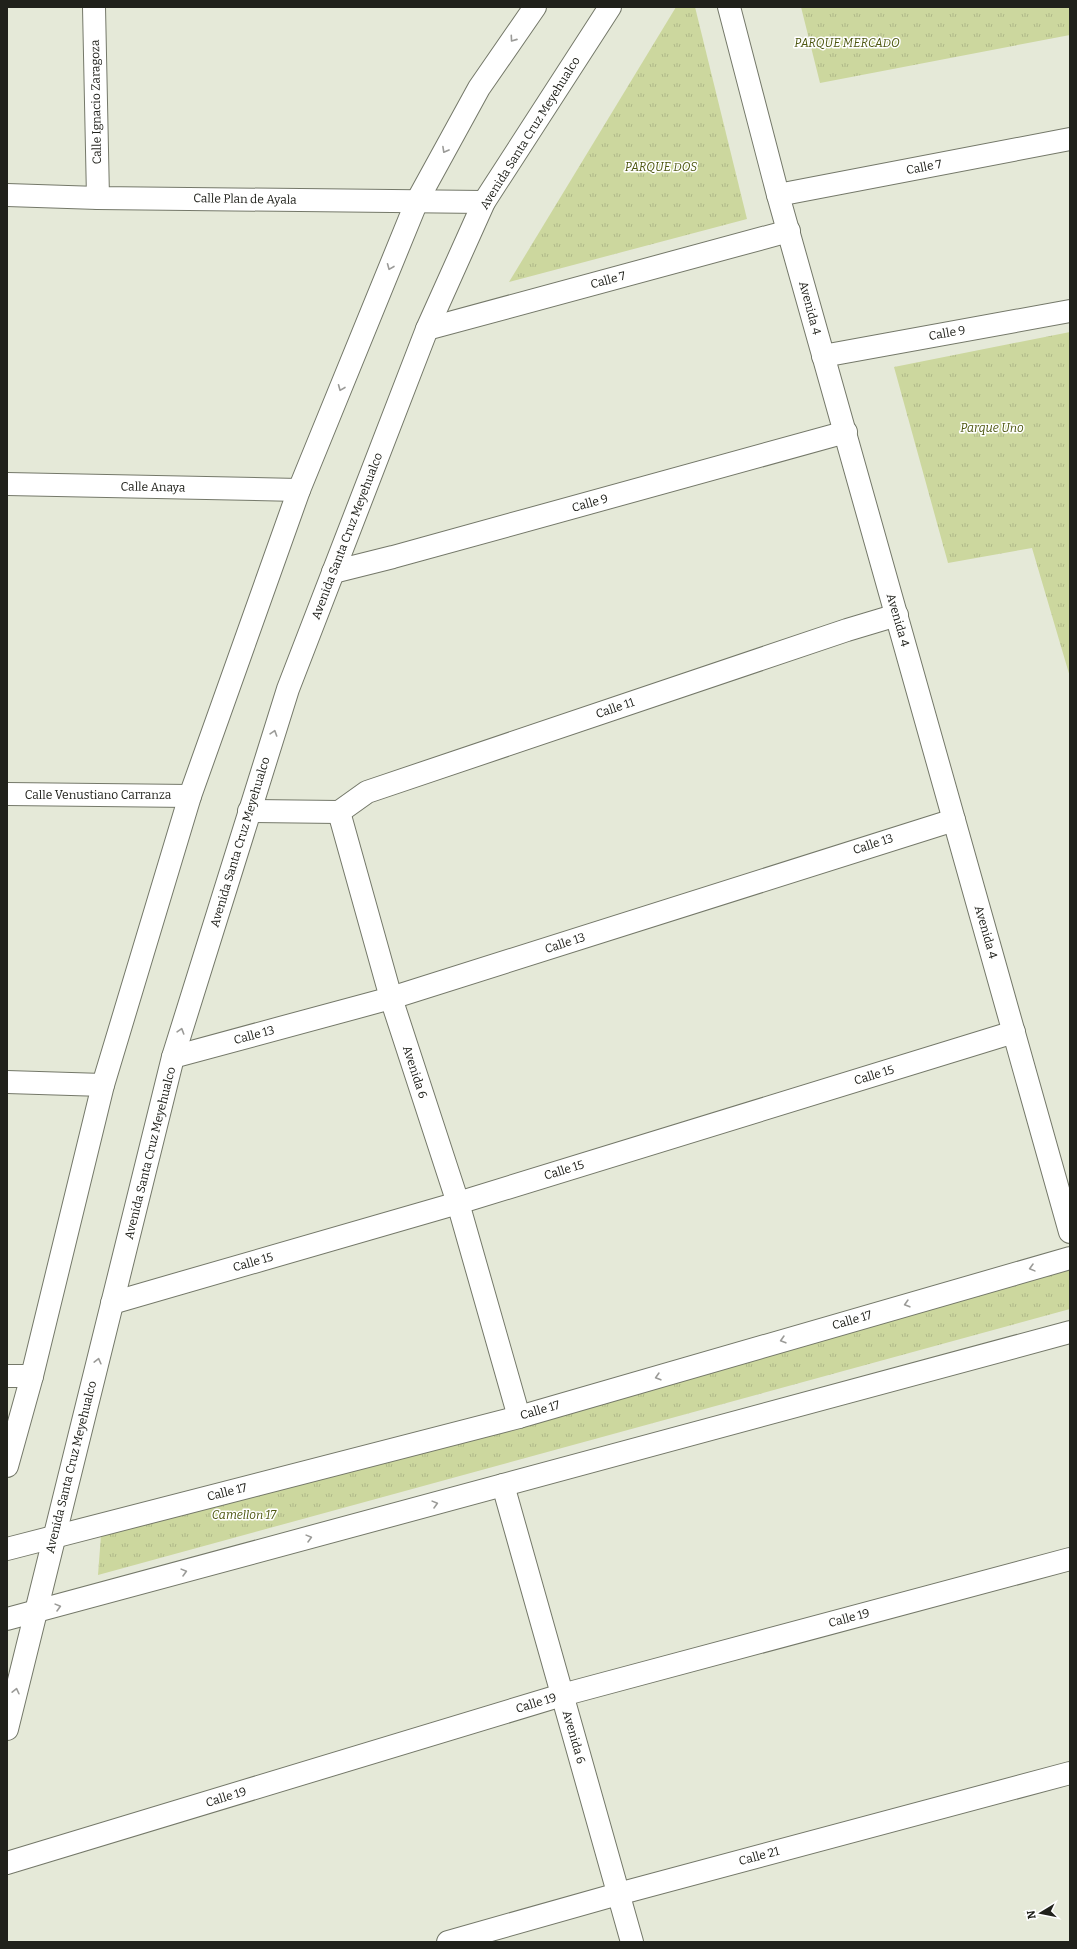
<svg xmlns="http://www.w3.org/2000/svg" width="1077" height="1949" viewBox="0 0 1077 1949" font-family="Bitter,serif">
<style>
.grass{fill:url(#grass-tufts)}
.lines{fill:none;stroke-linecap:round;stroke-linejoin:round}
.minor-casing{stroke:#747869;stroke-width:24}
.tertiary-casing{stroke:#747869;stroke-width:24}
.minor{stroke:#fff;stroke-width:22}
.tertiary{stroke:#fff;stroke-width:22}
.oneway{stroke:#9b9b98}
.labels{text-anchor:middle;stroke-width:3;stroke-linejoin:round;paint-order:stroke}
.park-label{font-size:12px;font-style:italic;fill:#4d5710;stroke:#fff}
.street-label{font-size:12px;fill:#20211b;stroke:#fff}
</style>
<defs>
<pattern id="grass-tufts" width="24" height="20" patternUnits="userSpaceOnUse"><rect width="24" height="20" fill="#ccd79e"/><path d="M3 7l-1-3M5 7V3M7 7l1-3M15 17l-1-3M17 17v-4M19 17l1-3" fill="none" stroke="#afb888"/></pattern>
</defs>
<rect width="100%" height="100%" fill="#e5e9d8"/>
<g class="grass">
<path d="M676 7H695L747 219 509 282Z"/>
<path d="M801 7H1070V35L820 83Z"/>
<path d="M1070 332V677L1032 548 948 563 894 367Z"/>
<path d="M1070 1270V1309L98 1575 101 1535Z"/>
</g>
<g class="lines">
<defs>
<g id="minor">
<path d="M94 7 98 198"/>
<path d="M729 7 778 195 1070 1232"/>
<path d="M7 195 98 198 484 202"/>
<path d="M778 195 1070 139"/>
<path d="M427 329 789 231"/>
<path d="M823 356 1070 311"/>
<path d="M7 484 299 490"/>
<path d="M333 572 393 557 846 432"/>
<path d="M7 794 190 796"/>
<path d="M249 811 339 812"/>
<path d="M339 812 391 998 458 1203 519 1417"/>
<path d="M339 812 367 792 847 630 897 615"/>
<path d="M173 1057 391 998 954 820"/>
<path d="M7 1082 103 1085"/>
<path d="M112 1303 458 1203 1014 1032"/>
<path d="M7 1376H32"/>
<path d="M503 1485 632 1942"/>
<path d="M7 1863 562 1695 1070 1559"/>
<path d="M448 1942 618 1894 1070 1773"/>
</g>
<g id="tertiary">
<path d="M7 1466 32 1376 103 1085 190 796 299 490 417 201 479 88 535 7"/>
<path d="M7 1549 519 1417 1070 1258"/>
<path d="M7 1619 1070 1332"/>
<path d="M7 1729 173 1057 288 689 427 329 484 202 610 7"/>
</g>
</defs>
<use href="#minor" class="minor-casing"/>
<use href="#tertiary" class="tertiary-casing"/>
<use href="#minor" class="minor"/>
<use href="#tertiary" class="tertiary"/>
</g>
<defs><path id="oneway-chevron" d="M-2-3.5L2.5 0L-2 3.5" fill="none" stroke-width="1.6" stroke-linecap="round" stroke-linejoin="round"/></defs>
<g class="oneway">
<use href="#oneway-chevron" transform="translate(513 39) rotate(125)"/>
<use href="#oneway-chevron" transform="translate(445 150) rotate(119)"/>
<use href="#oneway-chevron" transform="translate(390 267) rotate(112)"/>
<use href="#oneway-chevron" transform="translate(341 388) rotate(112)"/>
<use href="#oneway-chevron" transform="translate(274 733) rotate(-72)"/>
<use href="#oneway-chevron" transform="translate(181 1031) rotate(-73)"/>
<use href="#oneway-chevron" transform="translate(1032 1268) rotate(165)"/>
<use href="#oneway-chevron" transform="translate(907 1304) rotate(164)"/>
<use href="#oneway-chevron" transform="translate(783 1340) rotate(164)"/>
<use href="#oneway-chevron" transform="translate(98 1361) rotate(-76)"/>
<use href="#oneway-chevron" transform="translate(658 1377) rotate(164)"/>
<use href="#oneway-chevron" transform="translate(435 1504) rotate(-15)"/>
<use href="#oneway-chevron" transform="translate(309 1538) rotate(-15)"/>
<use href="#oneway-chevron" transform="translate(184 1572) rotate(-15)"/>
<use href="#oneway-chevron" transform="translate(58 1607) rotate(-15)"/>
<use href="#oneway-chevron" transform="translate(16 1691) rotate(-77)"/>
</g>
<g class="labels">
<g class="park-label">
<text x="847" y="47">PARQUE MERCADO</text>
<text x="661" y="171">PARQUE DOS</text>
<text x="992" y="432">Parque Uno</text>
<text x="244" y="1519">Camellon 17</text>
</g>
<g class="street-label">
<text transform="translate(96 102) rotate(-91)" y="4">Calle Ignacio Zaragoza</text>
<text transform="translate(530 133) rotate(-58)" y="4">Avenida Santa Cruz Meyehualco</text>
<text transform="translate(924 167) rotate(-11)" y="4">Calle 7</text>
<text transform="translate(245 199) rotate(1)" y="4">Calle Plan de Ayala</text>
<text transform="translate(608 280) rotate(-15)" y="4">Calle 7</text>
<text transform="translate(810 308) rotate(75)" y="4">Avenida 4</text>
<text transform="translate(947 333) rotate(-10)" y="4">Calle 9</text>
<text transform="translate(153 487) rotate(1)" y="4">Calle Anaya</text>
<text transform="translate(590 503) rotate(-16)" y="4">Calle 9</text>
<text transform="translate(347 536) rotate(-69)" y="4">Avenida Santa Cruz Meyehualco</text>
<text transform="translate(898 620) rotate(74)" y="4">Avenida 4</text>
<text transform="translate(615 708) rotate(-19)" y="4">Calle 11</text>
<text x="98" y="799">Calle Venustiano Carranza</text>
<text transform="translate(240 842) rotate(-73)" y="4">Avenida Santa Cruz Meyehualco</text>
<text transform="translate(873 844) rotate(-18)" y="4">Calle 13</text>
<text transform="translate(986 932) rotate(74)" y="4">Avenida 4</text>
<text transform="translate(565 943) rotate(-18)" y="4">Calle 13</text>
<text transform="translate(254 1035) rotate(-15)" y="4">Calle 13</text>
<text transform="translate(415 1072) rotate(72)" y="4">Avenida 6</text>
<text transform="translate(874 1075) rotate(-17)" y="4">Calle 15</text>
<text transform="translate(150 1153) rotate(-76)" y="4">Avenida Santa Cruz Meyehualco</text>
<text transform="translate(564 1170) rotate(-17)" y="4">Calle 15</text>
<text transform="translate(253 1262) rotate(-16)" y="4">Calle 15</text>
<text transform="translate(852 1320) rotate(-16)" y="4">Calle 17</text>
<text transform="translate(540 1410) rotate(-16)" y="4">Calle 17</text>
<text transform="translate(71 1467) rotate(-76)" y="4">Avenida Santa Cruz Meyehualco</text>
<text transform="translate(227 1492) rotate(-14)" y="4">Calle 17</text>
<text transform="translate(849 1618) rotate(-15)" y="4">Calle 19</text>
<text transform="translate(536 1703) rotate(-17)" y="4">Calle 19</text>
<text transform="translate(574 1737) rotate(74)" y="4">Avenida 6</text>
<text transform="translate(226 1797) rotate(-17)" y="4">Calle 19</text>
<text transform="translate(759 1856) rotate(-15)" y="4">Calle 21</text>
</g>
</g>
<rect width="1077" height="1949" fill="none" stroke="#20211b" stroke-width="16"/>
<g transform="translate(1041 1913) rotate(260)" stroke="#ffffff" stroke-width="3" paint-order="stroke">
<path d="M0-3L7 15L0 10L-7 15Z" fill="#20211b"/>
<text y="-6" font-size="11" font-weight="bold" text-anchor="middle" fill="#20211b">N</text>
</g>
</svg>
